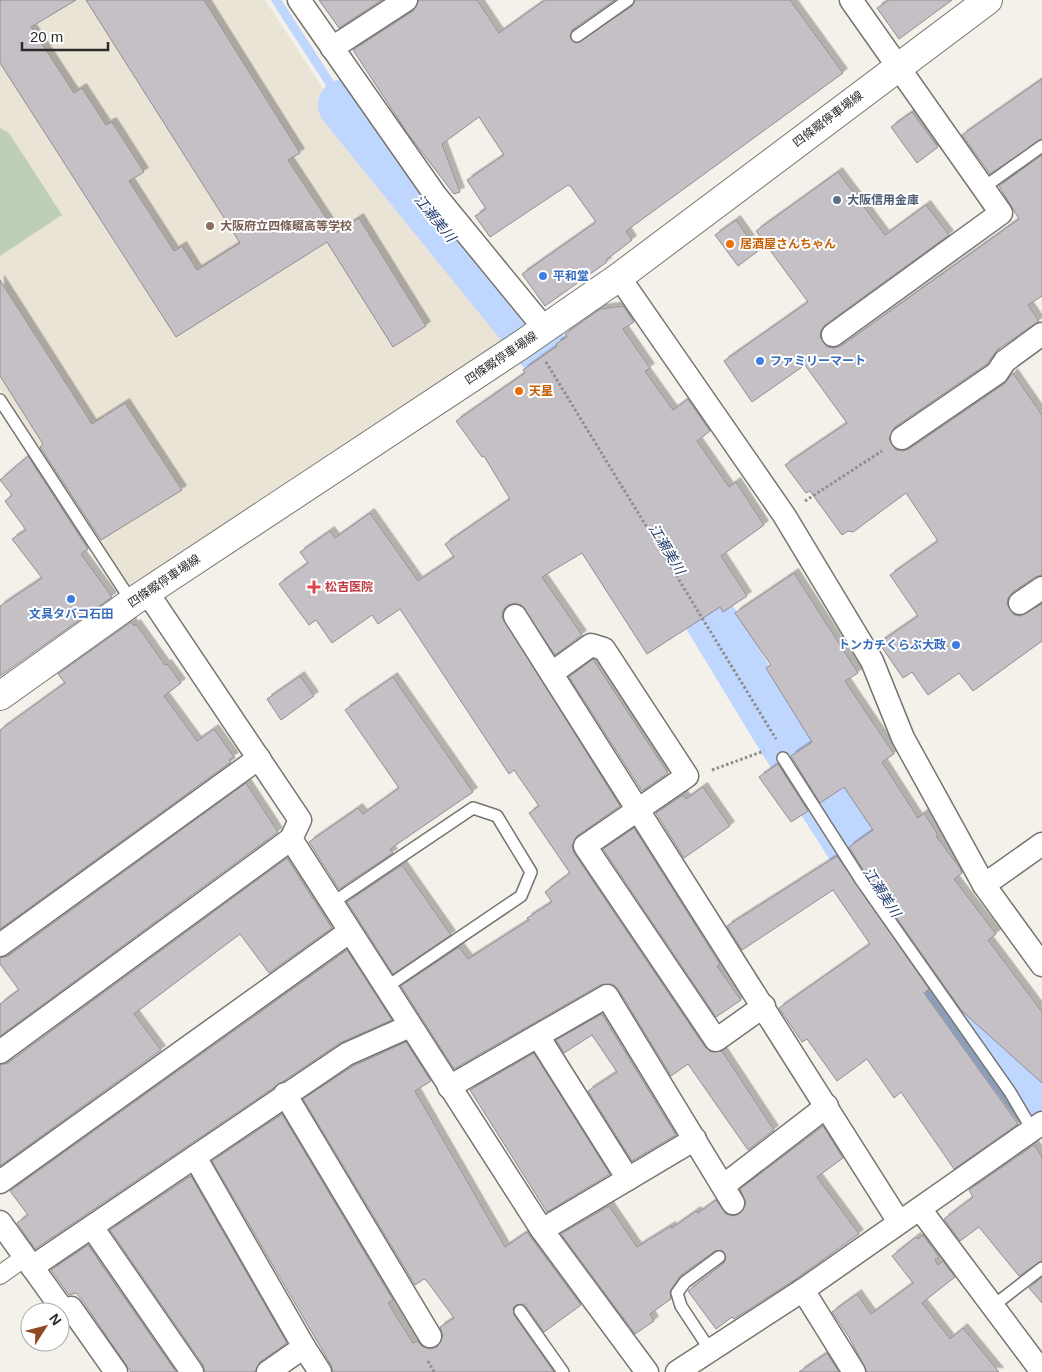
<svg xmlns="http://www.w3.org/2000/svg" width="1042" height="1372" viewBox="0 0 1042 1372" font-family="Helvetica,'Noto Sans JP',sans-serif">
<style>
.built{fill:#eae4d7}
.green{fill:#becfb5}
.lines{fill:none;stroke-linecap:round;stroke-linejoin:round}
.stream{stroke:#bfd6fe;stroke-width:9}
.river{stroke:#bfd6fe;stroke-width:52}
.building{fill:#c5c0c6;stroke:#918d92;filter:url(#shadow)}
.service-casing{stroke:#77756f;stroke-width:14}
.pedestrian-casing{stroke:#77756f;stroke-width:20}
.minor-casing{stroke:#77756f;stroke-width:25}
.secondary-casing{stroke:#77756f;stroke-width:30}
.path{stroke:#8f8d88;stroke-width:3;stroke-dasharray:2.5 2.5;stroke-linecap:butt}
.service{stroke:#fff;stroke-width:11}
.pedestrian{stroke:#fff;stroke-width:18}
.minor{stroke:#fff;stroke-width:22}
.secondary{stroke:#fff;stroke-width:28}
.service-dot{fill:#5c6f8a;stroke:#fff;stroke-width:2}
.education-dot{fill:#8d6e63;stroke:#fff;stroke-width:2}
.food-dot{fill:#e8710a;stroke:#fff;stroke-width:2}
.shop-dot{fill:#3f7fe0;stroke:#fff;stroke-width:2}
.health-dot{fill:#e0444e;stroke:#fff;stroke-width:2}
.labels{text-anchor:middle;stroke-width:4;stroke-linejoin:round;paint-order:stroke}
.street-label{font-size:12px;fill:#2d2b29;stroke:#fff}
.service-label{font-size:12px;font-weight:bold;fill:#4e5e75;stroke:#fff;text-anchor:start}
.education-label{font-size:12px;font-weight:bold;fill:#785e54;stroke:#fff;text-anchor:start}
.food-label{font-size:12px;font-weight:bold;fill:#c56008;stroke:#fff;text-anchor:start}
.shop-label{font-size:12px;font-weight:bold;fill:#366cbe;stroke:#fff;text-anchor:start}
.health-label{font-size:12px;font-weight:bold;fill:#be3a42;stroke:#fff;text-anchor:start}
.water-label{font-size:14px;font-style:italic;fill:#243d6f;stroke:#fff}
</style>
<defs>
<filter id="shadow"><feDropShadow dx="4.5" dy="-4.5" stdDeviation="0" flood-color="#0004"/></filter>
</defs>
<rect width="100%" height="100%" fill="#f3f1ea"/>
<path class="built" d="M0 0H265L338 111 504 341 130 588 0 389Z"/>
<path class="green" d="M0 128 9 133 62 215 0 256Z"/>
<g class="lines">
<path class="stream" d="M276 0 344 105"/>
<g class="river">
<path d="M344 105 558 369 585 413"/>
<path d="M670 552 781 735 894 912 1042 1110"/>
</g>
</g>
<g class="building">
<path d="M0 0H76L31 27 74 93 82 88 106 125 112 122 144 172 129 181 174 251 182 246 197 270 240 243 86 0H204L300 153 288 160 336 233 359 218 426 326 393 347 327 242 176 337 0 63Z"/>
<path d="M319 0H382L339 28Z"/>
<path d="M419 0H477L499 33 545 0H615L572 30 570 37 577 43 632 6 635 0H790L843 73 626 231 632 240 606 260 607 262 545 306 522 274 596 222 571 187 568 185 490 237 475 216 486 209 467 180 504 155 479 117 442 144 460 192 454 194 408 134 353 50 413 11Z"/>
<path d="M889 0H952L899 39 877 8Z"/>
<path d="M1042 79V139L990 174 962 135Z"/>
<path d="M912 112 938 147 917 163 891 127Z"/>
<path d="M1042 155V296L1028 305 1039 321 997 350 987 364 895 427 889 439 896 450 903 451 909 449 1004 384 1013 373 1042 415V575L1035 577 1013 592 1008 598 1007 604 1014 615 1020 616 1042 604V641L973 691 959 673 928 695 912 672 903 678 879 643 918 616 890 575 938 541 906 493 853 532 848 531 842 535 810 491 806 493 785 465 847 423 805 365 752 402 724 361 808 302 756 231 838 172 885 235 926 205 949 235 825 325 821 330 820 337 827 347 834 348 841 346 1019 219 999 186Z"/>
<path d="M736 220 758 251 738 266 715 235Z"/>
<path d="M0 280 92 424 125 403 182 490 101 540 40 447 43 444 0 376Z"/>
<path d="M623 306 634 322 623 329 650 368 645 371 673 410 688 399 710 431 697 441 729 487 736 482 764 525 721 556 747 596 723 612 720 607 647 654 582 553 542 577 582 635 555 655 521 605 515 603 508 605 503 610 502 617 620 806 577 836 572 846 574 853 705 1047 711 1052 722 1051 774 1130 748 1150 688 1064 671 1076 618 989 613 984 600 985 454 1069 401 986 459 947 468 959 529 920 527 918 552 902 545 892 570 873 529 813 539 806 514 770 509 774 400 609 378 624 372 615 332 643 316 620 309 625 279 584 308 563 300 552 330 531 335 538 370 513 418 581 454 557 445 544 510 499 484 456 482 457 456 421 525 373 523 370 557 346 556 344 567 337 565 334 600 309Z"/>
<path d="M28 456 88 549 81 554 112 597 0 676V606L42 578 12 539 26 530 5 501 12 495 0 480Z"/>
<path d="M794 573 858 673 845 681 894 754 882 762 918 818 924 813 938 835 936 836 960 868 962 873 954 879 996 934 988 940 1042 1012V1083L962 1011 867 876 849 847 873 830 844 787 820 803 791 756 812 742 766 668 771 665 735 613Z"/>
<path d="M131 622 134 626 136 624 165 665 167 664 181 683 164 696 197 741 214 729 234 757 229 760 231 762 0 929V730L65 683 58 674Z"/>
<path d="M593 659 668 773 642 791 569 677Z"/>
<path d="M300 676 314 696 281 720 267 699Z"/>
<path d="M393 677 473 792 390 849 393 853 339 889 309 842 358 808 363 814 399 788 345 710Z"/>
<path d="M778 764 808 811 791 822 759 777Z"/>
<path d="M246 783 278 832 0 1036V1004L19 990 0 964V958L8 956Z"/>
<path d="M703 787 730 826 684 858 656 813 683 795 686 799Z"/>
<path d="M634 828 720 964 717 966 741 1000 716 1017 603 849Z"/>
<path d="M837 856 929 989 924 993 1018 1124 954 1169 901 1092 894 1098 867 1059 837 1081 807 1039 802 1042 779 1008 870 944 833 890 742 950 727 926Z"/>
<path d="M287 858 332 928 269 973 240 934 134 1014 161 1050 0 1166V1065L8 1063Z"/>
<path d="M402 865 451 935 393 974 347 902Z"/>
<path d="M347 950 392 1020 340 1043 35 1249 17 1223 28 1215 10 1191Z"/>
<path d="M602 1014 676 1135 632 1161 588 1091 617 1072 592 1035 564 1053 556 1040Z"/>
<path d="M406 1042 431 1081 415 1091 505 1247 527 1232 581 1305 544 1332 524 1304 516 1305 513 1308 514 1315 554 1372H333L331 1365 212 1161 282 1114 393 1300 388 1303 413 1343 417 1341 423 1347 430 1349 437 1347 443 1336 440 1327 454 1318 427 1281 424 1279 415 1285 303 1099 353 1066Z"/>
<path d="M534 1053 610 1174 547 1212 470 1090Z"/>
<path d="M823 1126 843 1158 817 1177 859 1234 796 1279 734 1319 732 1317 716 1329 688 1291 724 1263 726 1257 722 1250 715 1251 680 1276 670 1291 671 1299 650 1314 654 1321 635 1334 561 1234 609 1206 637 1247 671 1226 672 1228 696 1211 698 1213 716 1200 726 1214 733 1216 739 1214 746 1203 740 1189Z"/>
<path d="M1034 1145 1042 1157V1261L1019 1276 979 1227 960 1241 944 1219 973 1197 969 1190Z"/>
<path d="M191 1176 287 1343 260 1362 255 1372H205L203 1365 110 1230Z"/>
<path d="M923 1235 939 1257 935 1260 938 1265 943 1261 955 1277 922 1303 950 1339 963 1328 999 1372H867L849 1337 832 1312 857 1294 871 1314 913 1283 892 1256 916 1237 918 1239Z"/>
<path d="M88 1245 176 1372H131L82 1300 76 1293 69 1295 51 1270Z"/>
<path d="M1042 1277V1303L1029 1288Z"/>
<path d="M827 1353 839 1372H799Z"/>
</g>
<g class="lines">
<defs>
<g id="service">
<path d="M577 36 628 0"/>
<path d="M983 188 1042 146"/>
<path d="M0 400 132 602"/>
<path d="M783 758 861 880 1010 1092 1033 1131"/>
<path d="M332 903 473 808 497 816 531 872 521 896 385 988"/>
<path d="M993 1306 1042 1268"/>
<path d="M520 1311 563 1372"/>
<path d="M710 1350 681 1306 677 1293 685 1282 719 1257"/>
</g>
<path id="pedestrian" d="M0 1275 25 1257"/>
<g id="minor">
<path d="M299 0 436 196 545 329"/>
<path d="M332 48 406 0"/>
<path d="M619 277 784 515 872 661 903 738 984 885 1042 965"/>
<path d="M833 335 1001 213 851 0"/>
<path d="M902 438 997 373 1005 361 1042 334"/>
<path d="M147 592 300 820 291 839 542 1230 647 1372"/>
<path d="M1020 603 1042 588"/>
<path d="M515 616 899 1222"/>
<path d="M552 673 591 645 604 649 687 776 585 846 716 1040 764 1006"/>
<path d="M984 885 1042 844"/>
<path d="M0 945 259 758"/>
<path d="M538 1036 628 1179"/>
<path d="M0 1052 291 839"/>
<path d="M449 1087 607 996 733 1203"/>
<path d="M285 1094 430 1336"/>
<path d="M195 1157 304 1347 268 1372"/>
<path d="M0 1182 349 932"/>
<path d="M723 1186 827 1106"/>
<path d="M920 1209 1042 1372"/>
<path d="M0 1222 63 1310 71 1308 116 1372"/>
<path d="M92 1227 192 1372"/>
<path d="M542 1230 695 1139"/>
<path d="M32 1267 347 1054 410 1026"/>
<path d="M803 1290 854 1372"/>
<path d="M304 1347 320 1372"/>
<path d="M677 1372 803 1290 1042 1123"/>
</g>
<path id="secondary" d="M0 696 132 602 521 345 619 277 988 0"/>
</defs>
<use href="#service" class="service-casing"/>
<use href="#pedestrian" class="pedestrian-casing"/>
<use href="#minor" class="minor-casing"/>
<use href="#secondary" class="secondary-casing"/>
<g class="path">
<path d="M546 362 776 739"/>
<path d="M805 501 882 451"/>
<path d="M712 770 764 751"/>
<path d="M428 1361 434 1372"/>
</g>
<use href="#service" class="service"/>
<use href="#pedestrian" class="pedestrian"/>
<use href="#minor" class="minor"/>
<use href="#secondary" class="secondary"/>
</g>
<circle class="service-dot" cx="837" cy="200" r="5"/>
<circle class="education-dot" cx="210" cy="226" r="5"/>
<g class="food-dot">
<circle cx="730" cy="244" r="5"/>
<circle cx="519" cy="391" r="5"/>
</g>
<g class="shop-dot">
<circle cx="543" cy="276" r="5"/>
<circle cx="760" cy="361" r="5"/>
<circle cx="71" cy="599" r="5"/>
<circle cx="956" cy="645" r="5"/>
</g>
<path class="health-dot" d="M311.5 579.5h5v5h5v5h-5v5h-5v-5h-5v-5h5z"/>
<g class="labels">
<g class="street-label">
<text transform="translate(828 119) rotate(-37)" y="4">四條畷停車場線</text>
<text transform="translate(501 358) rotate(-34)" y="4">四條畷停車場線</text>
<text transform="translate(164 581) rotate(-34)" y="4">四條畷停車場線</text>
</g>
<g class="service-label">
<text x="847" y="204">大阪信用金庫</text>
</g>
<g class="education-label">
<text x="220" y="230">大阪府立四條畷高等学校</text>
</g>
<g class="food-label">
<text x="740" y="248">居酒屋さんちゃん</text>
<text x="529" y="395">天星</text>
</g>
<g class="shop-label">
<text x="553" y="280">平和堂</text>
<text x="770" y="365">ファミリーマート</text>
<text x="71" y="618" text-anchor="middle">文具タバコ石田</text>
<text x="946" y="649" text-anchor="end">トンカチくらぶ大政</text>
</g>
<g class="health-label">
<text x="325" y="591">松吉医院</text>
</g>
<g class="water-label">
<text transform="translate(435 218) rotate(51)" y="5">江瀬美川</text>
<text transform="translate(667 549) rotate(59)" y="5">江瀬美川</text>
<text transform="translate(882 892) rotate(57)" y="5">江瀬美川</text>
</g>
</g>
<g transform="translate(45 1327) rotate(54)"><circle r="24" fill="#ffffff" stroke="#abaaa9"/>
<path d="M0-4L9 19L0 12L-9 19Z" fill="#914a26"/>
<text y="-8" font-size="14" font-weight="bold" text-anchor="middle" fill="#2d2b29">N</text>
</g>
<path d="M22 42v8h86v-8" fill="none" stroke="#2d2b29" stroke-width="2.5"/>
<text x="30" y="42" font-size="15" fill="#2d2b29" stroke="#ffffff" stroke-width="4" paint-order="stroke">20 m</text>
</svg>
